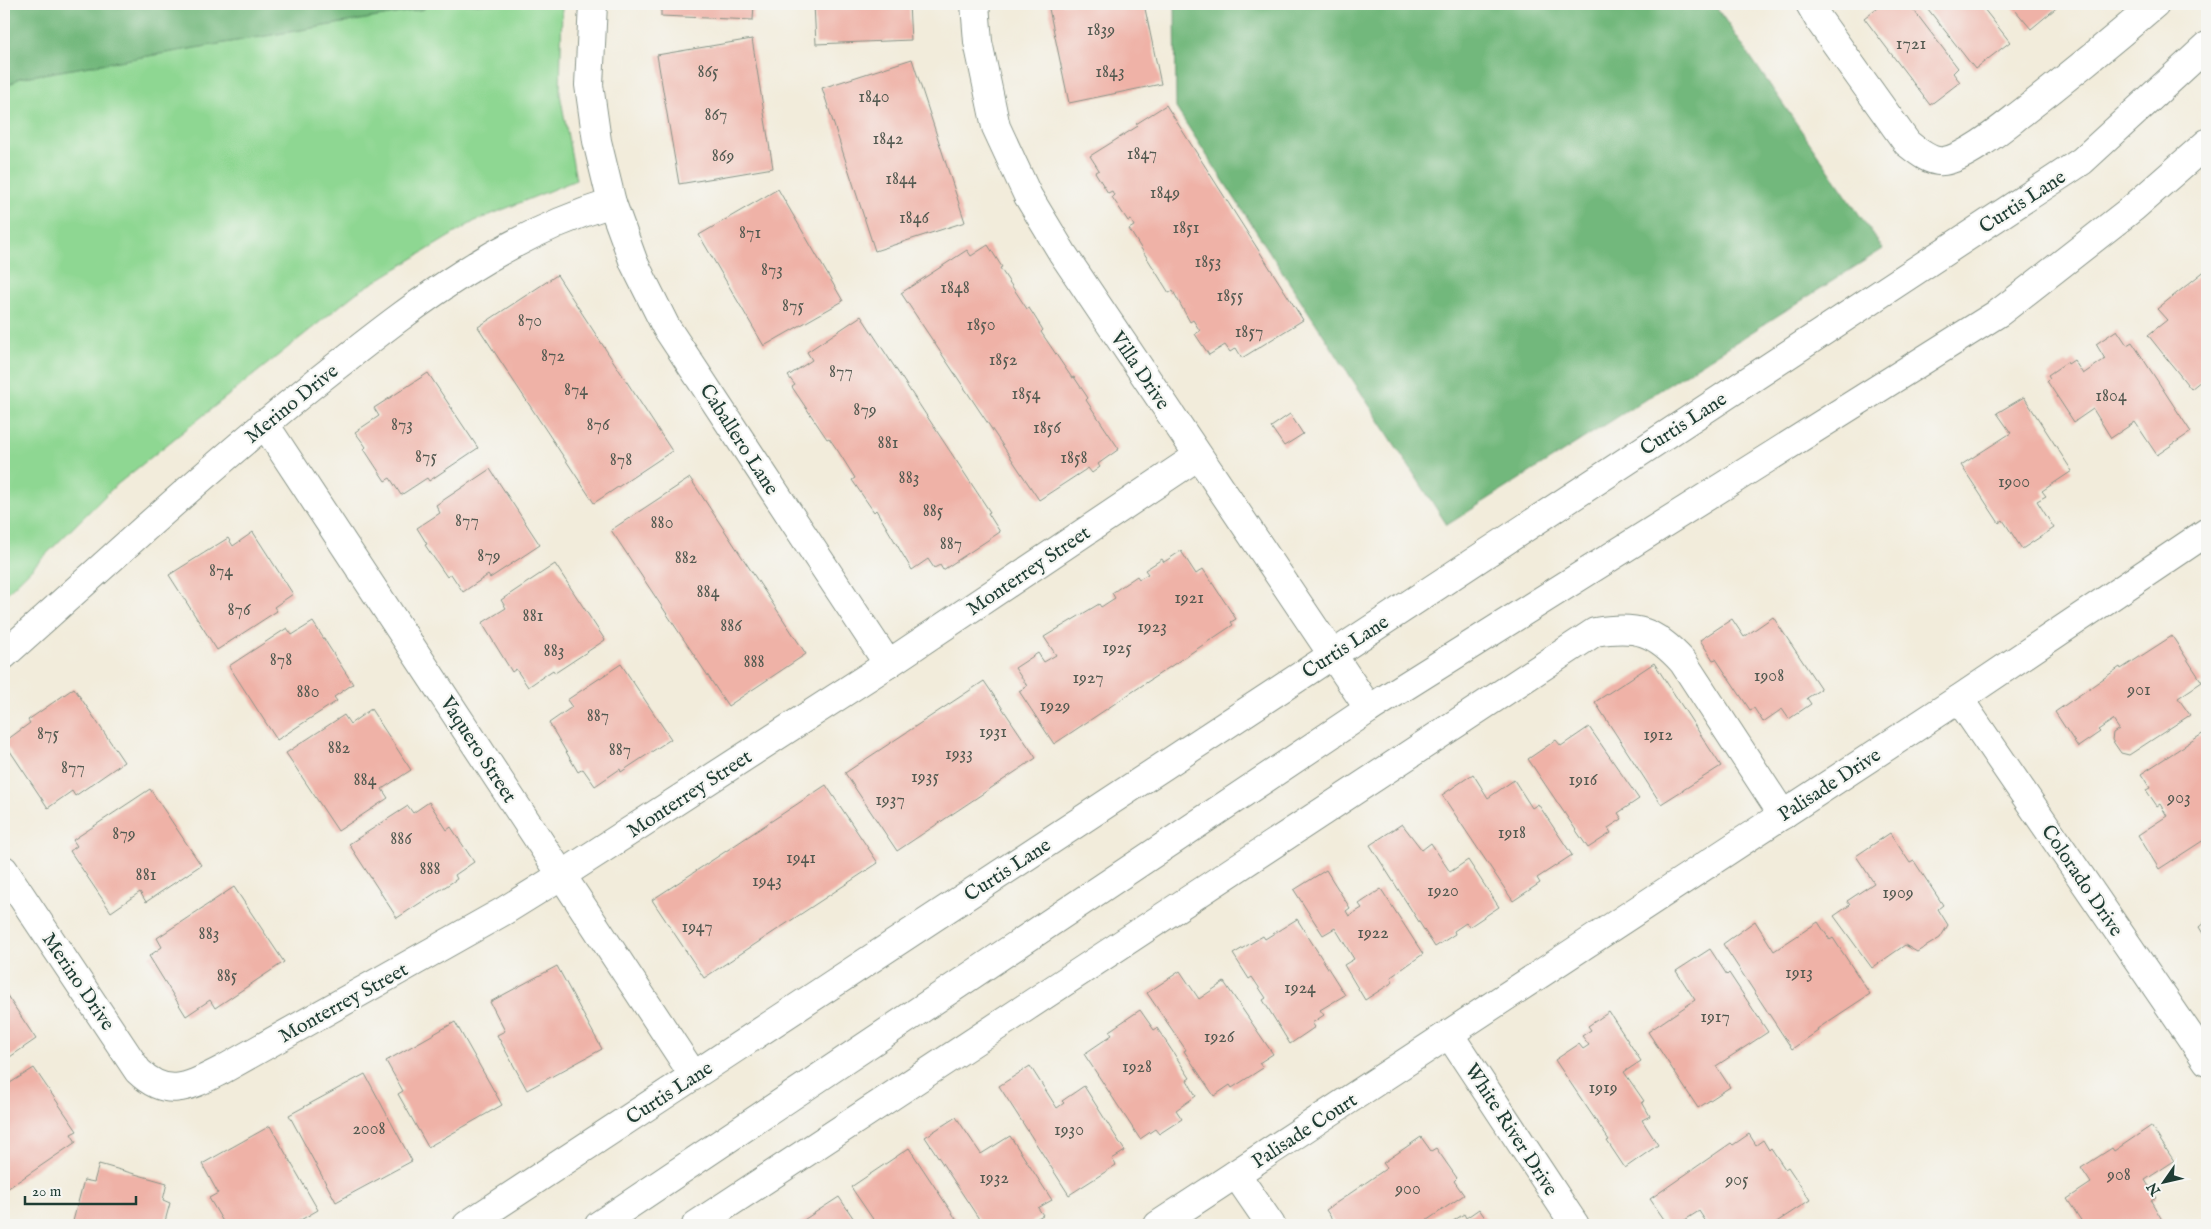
<svg xmlns="http://www.w3.org/2000/svg" width="2211" height="1229" viewBox="0 0 2211 1229" font-family="'IM FELL English',serif">
<style>
.green{fill:#8ed792;stroke:#568a63}
.forest{fill:#72b87c;stroke:#487a58}
.building{fill:#efb2a7}
.lines{fill:none;stroke-linecap:round;stroke-linejoin:round}
.minor-casing{stroke:#889488;stroke-width:30}
.minor{stroke:#fff;stroke-width:28}
.labels{text-anchor:middle;stroke-width:4.5;stroke-linejoin:round;paint-order:stroke}
.number-label{font-size:18px;fill:#535a51}
.street-label{font-size:20px;fill:#1f3d34;stroke:#f6f6f2}
</style>
<rect width="100%" height="100%" fill="#f6f6f2"/>
<filter id="ink" filterUnits="userSpaceOnUse"><feTurbulence type="fractalNoise" baseFrequency=".02" numOctaves="2"/><feDisplacementMap in="SourceGraphic" scale="10" xChannelSelector="R" yChannelSelector="G"/><feConvolveMatrix kernelMatrix="1 2 1 2 8 2 1 2 1" color-interpolation-filters="sRGB"/></filter>
<filter id="wash" filterUnits="userSpaceOnUse"><feTurbulence type="fractalNoise" baseFrequency=".0096" numOctaves="4" result="noise"/><feDisplacementMap in="SourceGraphic" scale="20" xChannelSelector="R" yChannelSelector="G"/><feGaussianBlur stdDeviation="1.12" result="paint"/><feColorMatrix in="noise" values="0 0 0 0 0 0 0 0 0 0 0 0 0 0 0 0 0 1.4 0 .05"/><feComposite in="paint" operator="in"/></filter>
<g filter="url(#wash)">
<rect width="100%" height="100%" fill="#f2ecdb"/>
<path class="green" d="M424 4H562L560 94 576 180 475 221 356 293 114 487 4 596V89L19 78 424 9Z"/>
<g class="forest">
<path d="M4 4H424V9L19 78 4 89Z"/>
<path d="M1175 4H1714L1883 249 1447 525 1176 108Z"/>
</g>
<g id="blocks">
<g class="building">
<path d="M661 4H754L753 20 661 16Z"/>
<path d="M814 4H909L911 40 816 44Z"/>
<path d="M1048 4H1144L1161 84 1069 103Z"/>
<path d="M1882 4H1909L1958 68 1953 73 1960 82 1930 105 1864 18Z"/>
<path d="M1924 4H1980L2010 42 1975 69Z"/>
<path d="M2010 4H2061L2031 29Z"/>
<path d="M752 39 773 168 679 184 657 55Z"/>
<path d="M912 59 965 222 875 251 822 88Z"/>
<path d="M1166 105 1303 320 1242 358 1236 348 1230 352 1225 345 1209 355 1195 334 1200 331 1193 320 1190 322 1173 291 1169 293 1129 229 1134 226 1131 220 1128 221 1112 197 1114 195 1112 191 1108 193 1095 172 1099 170 1090 156 1138 126 1136 124Z"/>
<path d="M778 189 843 301 764 346 699 235Z"/>
<path d="M988 245 1002 267 1000 268 1027 309 1029 308 1033 314 1043 330 1041 332 1072 378 1074 377 1088 398 1086 400 1119 449 1098 464 1100 467 1092 473 1088 468 1039 500 901 293 967 250 971 256Z"/>
<path d="M2207 269V376L2191 389 2148 335 2167 320 2157 309Z"/>
<path d="M557 275 672 451 594 503 478 327Z"/>
<path d="M861 316 990 512 988 513 1000 532 943 570 940 565 934 568 928 559 912 570 876 510 874 512 852 480 855 478 838 451 829 438 827 439 792 387 795 385 788 376 812 360 807 352Z"/>
<path d="M2117 330 2127 345 2132 342 2191 432 2157 455 2135 422 2111 438 2093 409 2074 422 2047 381 2050 378 2048 375 2067 362 2068 364 2074 360 2083 374 2105 359 2096 344Z"/>
<path d="M428 373 478 448 429 481 427 478 401 495 390 478 385 481 364 449 366 447 355 432 379 416 374 408Z"/>
<path d="M2024 397 2072 471 2042 491 2046 496 2037 501 2054 528 2022 549 2003 520 1999 523 1961 465 2011 433 1997 413Z"/>
<path d="M1290 414 1303 434 1284 446 1271 427Z"/>
<path d="M490 469 540 545 490 578 488 575 463 592 451 574 447 577 425 545 427 544 417 528 440 513 436 505Z"/>
<path d="M690 478 806 654 728 706 611 530Z"/>
<path d="M253 532 293 594 274 607 277 611 217 650 169 575 228 538 233 546Z"/>
<path d="M1181 551 1196 574 1203 569 1236 619 1231 622 1233 625 1054 744 1019 691 1027 686 1015 668 1038 653 1044 662 1056 655 1044 637 1099 604 1101 607 1115 598 1112 593 1137 576 1139 579 1148 574 1145 570 1162 559 1164 562Z"/>
<path d="M555 564 605 640 555 673 553 670 528 687 516 669 512 672 482 623 506 608 501 600Z"/>
<path d="M1773 617 1821 689 1807 698 1811 704 1789 719 1782 709 1763 722 1754 708 1750 710 1716 659 1713 660 1700 640 1732 619 1744 637Z"/>
<path d="M313 622 353 684 334 697 337 701 277 740 229 666 287 628 292 635Z"/>
<path d="M2172 636 2202 682 2178 698 2190 715 2129 755 2121 753 2112 740 2113 733 2119 729 2113 720 2098 730 2100 732 2078 747 2055 712 2120 667 2121 669Z"/>
<path d="M1654 663 1721 766 1661 804 1595 702Z"/>
<path d="M621 664 671 739 621 772 620 769 595 786 583 769 578 772 549 723 572 707 567 700Z"/>
<path d="M984 681 1036 758 897 851 845 773Z"/>
<path d="M74 688 124 762 75 796 72 791 48 808 4 742 30 723 28 720Z"/>
<path d="M371 709 411 770 382 789 388 798 338 831 286 753 344 715 350 724Z"/>
<path d="M1589 727 1639 799 1618 813 1622 819 1608 828 1611 833 1588 848 1528 759 1556 740 1561 746Z"/>
<path d="M2207 731V838L2159 869 2138 835 2167 816 2160 804 2157 806 2146 790 2150 788 2141 774Z"/>
<path d="M1473 774 1488 798 1514 780 1532 808 1538 804 1572 855 1537 878 1540 883 1513 901 1442 795Z"/>
<path d="M826 785 878 863 704 978 652 900Z"/>
<path d="M150 789 201 865 146 902 140 892 111 912 70 851 77 846 73 840Z"/>
<path d="M429 802 447 830 451 827 474 862 455 875 457 879 397 918 349 844 408 806 413 813Z"/>
<path d="M1402 824 1422 850 1431 843 1450 872 1468 860 1499 907 1469 927 1466 923 1454 931 1455 934 1435 947 1370 845Z"/>
<path d="M1890 833 1910 863 1914 861 1943 905 1938 909 1948 925 1940 938 1917 952 1905 945 1872 968 1834 916 1850 905 1847 901 1874 883 1856 856Z"/>
<path d="M1326 870 1350 908 1346 911 1349 916 1362 908 1359 904 1381 889 1423 954 1391 977 1393 982 1365 1000 1344 965 1354 959 1335 928 1323 935 1294 890Z"/>
<path d="M234 887 284 962 215 1008 210 1000 186 1016 149 956 162 947 157 938Z"/>
<path d="M1297 919 1345 995 1320 1010 1324 1015 1312 1023 1315 1027 1290 1044 1263 1000 1266 998 1252 977 1249 979 1233 954 1263 936 1265 939Z"/>
<path d="M2207 920V940L2199 927Z"/>
<path d="M1755 921 1774 951 1818 922 1830 940 1833 938 1870 994 1817 1029 1818 1031 1792 1049 1723 944Z"/>
<path d="M1710 949 1727 975 1729 973 1768 1032 1716 1066 1730 1087 1698 1108 1648 1032 1695 1000 1676 971Z"/>
<path d="M557 966 602 1049 527 1090 497 1035 505 1031 490 1002Z"/>
<path d="M1180 971 1199 999 1224 982 1273 1054 1259 1063 1263 1068 1232 1088 1230 1085 1214 1096 1184 1051 1186 1050 1147 993Z"/>
<path d="M4 991 36 1039 4 1061Z"/>
<path d="M1140 1010 1154 1030 1157 1028 1190 1078 1187 1080 1196 1096 1176 1110 1182 1119 1159 1134 1155 1129 1140 1139 1084 1054 1112 1035 1109 1031Z"/>
<path d="M1609 1012 1641 1061 1624 1072 1644 1101 1642 1102 1650 1116 1642 1120 1658 1145 1625 1168 1607 1141 1609 1140 1555 1060 1579 1044 1583 1049 1589 1045 1582 1036 1591 1030 1588 1026Z"/>
<path d="M455 1022 502 1105 428 1147 398 1094 403 1091 386 1061Z"/>
<path d="M1030 1066 1057 1108 1064 1103 1062 1101 1084 1086 1125 1151 1112 1159 1116 1165 1069 1195 999 1086Z"/>
<path d="M34 1068 77 1131 71 1134 76 1142 4 1191V1081L7 1079 10 1083Z"/>
<path d="M365 1074 412 1161 336 1202 289 1115Z"/>
<path d="M956 1117 981 1154 1010 1136 1052 1200 1038 1208 1043 1215 1026 1225H983L925 1137Z"/>
<path d="M270 1126 318 1210 292 1225H225L209 1198 218 1193 202 1164Z"/>
<path d="M2151 1126 2174 1161 2145 1180 2156 1198 2151 1201 2165 1225H2084L2067 1199 2091 1183 2081 1168 2112 1148 2114 1151Z"/>
<path d="M1749 1134 1756 1145 1763 1140 1769 1150 1771 1148 1785 1169 1788 1167 1810 1200 1772 1225H1708L1699 1211 1677 1225H1668L1650 1199 1731 1143 1733 1145Z"/>
<path d="M1421 1137 1431 1151 1436 1148 1457 1178 1454 1181 1464 1195 1420 1225H1336L1326 1210 1387 1168 1383 1163Z"/>
<path d="M909 1148 960 1225H877L851 1187Z"/>
<path d="M99 1164 167 1183 163 1200 170 1203 164 1225H72L84 1180 94 1182Z"/>
<path d="M839 1197 858 1225H796Z"/>
<path d="M1479 1209 1490 1225H1447L1464 1214 1466 1218Z"/>
<path d="M2207 1216V1225H2193Z"/>
</g>
</g>
</g>
<g filter="url(#ink)">
<use href="#blocks" fill-opacity="0" stroke="#889488" stroke-width="1"/>
<g class="lines">
<defs>
<g id="minor">
<path d="M593 4 589 85 597 141 612 203 634 263 666 327 888 664"/>
<path d="M975 4 978 42 996 127 1028 196 1063 254 1369 709"/>
<path d="M1810 4 1819 20 1907 143C1917 151 1931 163 1944 161 1967 157 2001 129 2019 115 2066 79 2111 42 2155 4"/>
<path d="M264 423 694 1076"/>
<path d="M4 655C113 558 219 458 334 368 423 298 502 237 612 203"/>
<path d="M1959 699 2207 1061"/>
<path d="M4 870 138 1071C168 1100 190 1086 222 1070L504 911 562 875 888 664 1198 456"/>
<path d="M1449 1034 1575 1225"/>
<path d="M1236 1174 1271 1225"/>
<path d="M467 1225 2082 161 2207 46"/>
<path d="M599 1225 1369 709 2000 312 2133 208 2207 143"/>
<path d="M696 1225 1595 632C1637 625 1655 631 1683 662L1783 815"/>
<path d="M1158 1225 1959 699 2207 532"/>
</g>
</defs>
<use href="#minor" class="minor-casing"/>
<use href="#minor" class="minor"/>
</g>
</g>
<g class="labels">
<g class="number-label">
<text x="1101" y="35">1839</text>
<text x="1911" y="49">1721</text>
<text x="708" y="77">865</text>
<text x="1110" y="77">1843</text>
<text x="874" y="102">1840</text>
<text x="716" y="120">867</text>
<text x="888" y="144">1842</text>
<text x="1142" y="159">1847</text>
<text x="723" y="161">869</text>
<text x="901" y="184">1844</text>
<text x="1165" y="198">1849</text>
<text x="914" y="223">1846</text>
<text x="1186" y="233">1851</text>
<text x="750" y="238">871</text>
<text x="1208" y="267">1853</text>
<text x="772" y="275">873</text>
<text x="955" y="293">1848</text>
<text x="1230" y="301">1855</text>
<text x="793" y="311">875</text>
<text x="530" y="326">870</text>
<text x="981" y="330">1850</text>
<text x="1249" y="337">1857</text>
<text x="553" y="361">872</text>
<text x="1003" y="365">1852</text>
<text x="841" y="377">877</text>
<text x="576" y="395">874</text>
<text x="1026" y="399">1854</text>
<text x="2111" y="401">1804</text>
<text x="865" y="415">879</text>
<text x="402" y="430">873</text>
<text x="598" y="430">876</text>
<text x="1047" y="433">1856</text>
<text x="888" y="448">881</text>
<text x="426" y="462">875</text>
<text x="1074" y="463">1858</text>
<text x="621" y="465">878</text>
<text x="909" y="483">883</text>
<text x="2014" y="487">1900</text>
<text x="933" y="516">885</text>
<text x="467" y="526">877</text>
<text x="662" y="528">880</text>
<text x="951" y="549">887</text>
<text x="489" y="561">879</text>
<text x="686" y="563">882</text>
<text x="221" y="576">874</text>
<text x="708" y="597">884</text>
<text x="1189" y="603">1921</text>
<text x="239" y="615">876</text>
<text x="533" y="621">881</text>
<text x="731" y="631">886</text>
<text x="1152" y="632">1923</text>
<text x="1117" y="653">1925</text>
<text x="554" y="656">883</text>
<text x="281" y="665">878</text>
<text x="754" y="667">888</text>
<text x="1769" y="681">1908</text>
<text x="1088" y="683">1927</text>
<text x="2139" y="695">901</text>
<text x="308" y="697">880</text>
<text x="1055" y="711">1929</text>
<text x="598" y="721">887</text>
<text x="993" y="737">1931</text>
<text x="48" y="739">875</text>
<text x="1658" y="740">1912</text>
<text x="339" y="753">882</text>
<text x="620" y="755">887</text>
<text x="959" y="759">1933</text>
<text x="73" y="773">877</text>
<text x="925" y="782">1935</text>
<text x="365" y="785">884</text>
<text x="1583" y="785">1916</text>
<text x="2179" y="803">903</text>
<text x="890" y="805">1937</text>
<text x="1512" y="838">1918</text>
<text x="124" y="839">879</text>
<text x="401" y="844">886</text>
<text x="801" y="863">1941</text>
<text x="430" y="874">888</text>
<text x="146" y="880">881</text>
<text x="767" y="886">1943</text>
<text x="1443" y="896">1920</text>
<text x="1898" y="898">1909</text>
<text x="697" y="932">1947</text>
<text x="1373" y="938">1922</text>
<text x="209" y="939">883</text>
<text x="1799" y="978">1913</text>
<text x="227" y="981">885</text>
<text x="1300" y="993">1924</text>
<text x="1715" y="1022">1917</text>
<text x="1219" y="1042">1926</text>
<text x="1137" y="1072">1928</text>
<text x="1603" y="1093">1919</text>
<text x="369" y="1134">2008</text>
<text x="1069" y="1135">1930</text>
<text x="2119" y="1180">908</text>
<text x="994" y="1183">1932</text>
<text x="1737" y="1185">905</text>
<text x="1408" y="1194">900</text>
</g>
<g class="street-label">
<text transform="translate(2022 201) rotate(-33)" y="7">Curtis Lane</text>
<text transform="translate(1141 370) rotate(56)" y="7">Villa Drive</text>
<text transform="translate(291 403) rotate(-39)" y="7">Merino Drive</text>
<text transform="translate(1683 423) rotate(-33)" y="7">Curtis Lane</text>
<text transform="translate(740 439) rotate(57)" y="7">Caballero Lane</text>
<text transform="translate(1028 570) rotate(-34)" y="7">Monterrey Street</text>
<text transform="translate(1345 646) rotate(-33)" y="7">Curtis Lane</text>
<text transform="translate(479 749) rotate(57)" y="7">Vaquero Street</text>
<text transform="translate(1829 784) rotate(-33)" y="7">Palisade Drive</text>
<text transform="translate(689 793) rotate(-33)" y="7">Monterrey Street</text>
<text transform="translate(1007 869) rotate(-33)" y="7">Curtis Lane</text>
<text transform="translate(2083 880) rotate(56)" y="7">Colorado Drive</text>
<text transform="translate(79 981) rotate(56)" y="7">Merino Drive</text>
<text transform="translate(343 1002) rotate(-29)" y="7">Monterrey Street</text>
<text transform="translate(669 1092) rotate(-33)" y="7">Curtis Lane</text>
<text transform="translate(1512 1129) rotate(57)" y="7">White River Drive</text>
<text transform="translate(1304 1130) rotate(-33)" y="7">Palisade Court</text>
</g>
</g>
<rect width="2211" height="1229" fill="none" stroke="#f6f6f2" stroke-width="20"/>
<g transform="translate(2164 1182) rotate(236)" stroke="#f6f6f2" stroke-width="4" paint-order="stroke">
<path d="M0-4L9 19L0 12L-9 19Z" fill="#1f3d34"/>
<text y="-8" font-size="14" font-weight="bold" text-anchor="middle" fill="#1f3d34">N</text>
</g>
<path d="M25 1196v8h111v-8" fill="none" stroke="#1f3d34" stroke-width="2.5"/>
<text x="32" y="1196" font-size="15" fill="#1f3d34" stroke="#f6f6f2" stroke-width="4" paint-order="stroke">20 m</text>
</svg>
